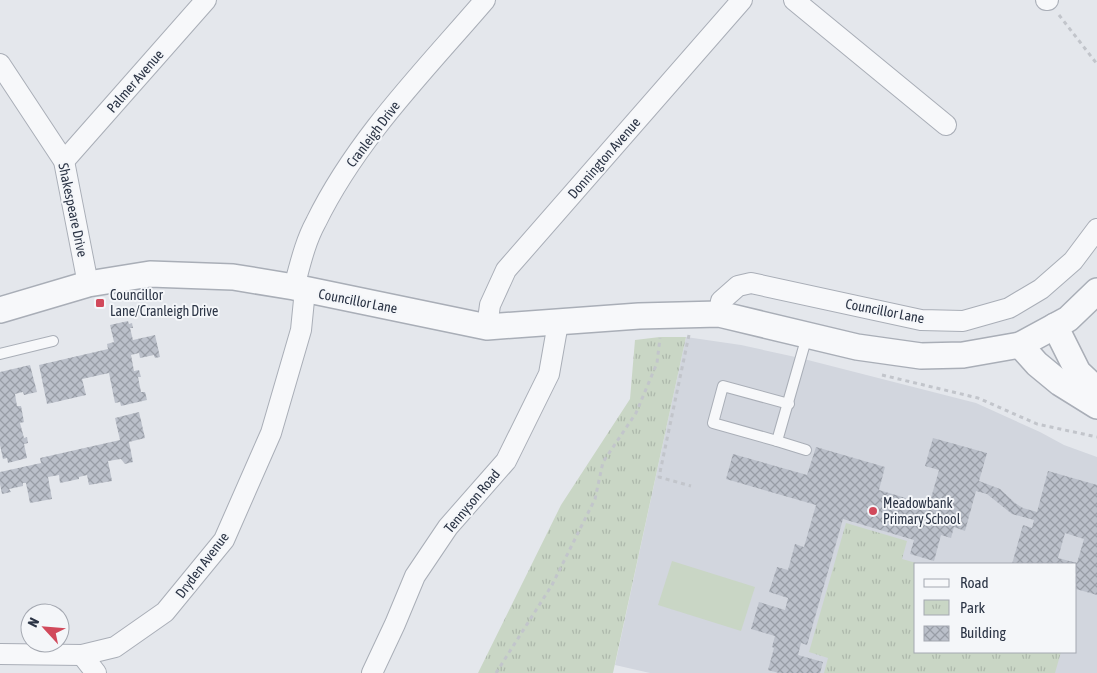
<svg xmlns="http://www.w3.org/2000/svg" width="1097" height="673" viewBox="0 0 1097 673" font-family="'Asap Condensed',sans-serif">
<style>
.built{fill:#d2d6de;fill-rule:evenodd}
.park{fill:url(#park-tufts)}
.pitch{fill:#c9d6c5}
.building{fill:url(#building-cross-hatch);fill-rule:evenodd}
.lines{fill:none;stroke-linecap:round;stroke-linejoin:round}
.service-casing{stroke:#a9aeb7;stroke-width:12}
.minor-casing{stroke:#a9aeb7;stroke-width:22}
.tertiary-casing{stroke:#a9aeb7;stroke-width:28}
.path{stroke:#c2c5cb;stroke-width:3;stroke-dasharray:4 4;stroke-linecap:butt}
.service{stroke:#f7f8fa;stroke-width:10}
.minor{stroke:#f7f8fa;stroke-width:20}
.tertiary{stroke:#f7f8fa;stroke-width:25}
.poi-dot{fill:#d1495b;stroke:#f4f6f9;stroke-width:2}
.labels{text-anchor:middle;stroke-width:4;stroke-linejoin:round;paint-order:stroke}
.street-label{font-size:14px;fill:#2b3445;stroke:#f4f6f9}
.poi-label{font-size:14px;fill:#2b3445;stroke:#f4f6f9;text-anchor:start}
</style>
<defs>
<pattern id="park-tufts" width="24" height="20" patternUnits="userSpaceOnUse" patternTransform="scale(1.25)"><rect width="24" height="20" fill="#c9d6c5"/><path d="M3 7l-1-3M5 7V3M7 7l1-3M15 17l-1-3M17 17v-4M19 17l1-3" fill="none" stroke="#adb8ab"/></pattern>
<pattern id="building-cross-hatch" width="8" height="8" patternUnits="userSpaceOnUse" patternTransform="scale(1.25)"><rect width="8" height="8" fill="#bbc0ca"/><path d="M0 0l8 8M0 8l8-8" fill="none" stroke="#989da6"/></pattern>
</defs>
<rect width="100%" height="100%" fill="#e4e7ec"/>
<path class="built" d="M686 337 741 345 800 358 976 403 1040 432 1064 445 1097 457V673H650L615 665ZM916 564H1076V652H916Z"/>
<g class="park">
<path d="M660 337H686L613 673H478L561 505 630 399 635 340Z"/>
<path d="M846 523 907 541 902 559 920 564H916V652H1061L1055 673H824L828 658 809 652Z"/>
</g>
<path class="pitch" d="M672 561 755 587 741 631 658 605Z"/>
<g class="building">
<path d="M128 321 129 324 132 323 133 328H130L133 340 155 335 160 357 155 358 154 355 140 358 139 353 131 355 134 371 139 370 141 377H138L141 392H145L147 400 121 406 120 402 115 403 109 373 82 379 86 395 47 404 39 365 108 349 107 344 114 342 110 325Z"/>
<path d="M30 365 37 392 24 395 23 392 15 394 17 406H21L24 422 20 423 24 438 27 437 28 443 24 444 27 458 8 463 7 458 3 459 0 445V372Z"/>
<path d="M139 412 145 438 129 442 133 462 125 464 121 459 108 461 112 481 89 485 87 475 79 477V479L60 483 59 475 48 477 52 499 30 503 26 483H23V486L9 489 11 492 2 494 0 484V472L41 463 40 458 120 440 115 418Z"/>
<path d="M933 438 987 453 979 481 1000 489 1015 503 1023 508 1037 512 1048 471 1097 485V595L1076 589V564H1012L1023 525 1032 528 1034 520 1012 514 987 494 976 491 965 531 954 527 951 538 941 535 934 561 910 554 914 540 843 519 807 645 801 643 798 655 823 662 820 673H779L768 670 774 648 772 647 775 636 751 629 759 602 785 610 788 598 769 592 777 567 788 570 795 544 804 547 816 505 726 479 733 454 807 475 816 447 885 467 879 490 929 505 939 470 925 466ZM1065 533 1084 539 1077 563 1058 558Z"/>
</g>
<g class="lines">
<defs>
<g id="service">
<path d="M0 354 53 341"/>
<path d="M777 441 713 423 723 386 789 404"/>
<path d="M806 450 777 441 807 336"/>
</g>
<g id="minor">
<path d="M794 0 946 125"/>
<path d="M1046 0H1048"/>
<path d="M0 64 64 161 88 284"/>
<path d="M64 161 206 0"/>
<path d="M294 287C300 265 305 242 316 222 357 138 425 70 485 0"/>
<path d="M719 314 721 301 738 286 751 283 921 320 963 321 1009 308 1041 289 1073 261 1097 229"/>
<path d="M487 327 490 305 506 270 742 0"/>
<path d="M0 654 82 655 115 647 165 612 224 540 271 433 301 330 305 290"/>
<path d="M82 655 96 673"/>
<path d="M372 673 395 624 415 576 448 527 506 461 549 374 558 323"/>
</g>
<g id="tertiary">
<path d="M0 310 88 284 150 274 233 277 294 287 487 327 639 316 719 314 857 347 921 356 963 355 1020 345 1068 319 1097 291"/>
<path d="M1055 326 1078 372 1097 390"/>
<path d="M1020 345 1037 364 1060 383 1097 406"/>
</g>
</defs>
<use href="#service" class="service-casing"/>
<use href="#minor" class="minor-casing"/>
<use href="#tertiary" class="tertiary-casing"/>
<g class="path">
<path d="M1059 15 1097 64"/>
<path d="M689 335 659 477 691 486"/>
<path d="M882 375 978 398 1037 424 1097 437"/>
<path d="M496 673 552 585 595 499 603 462 636 413 657 363 660 338"/>
</g>
<use href="#service" class="service"/>
<use href="#minor" class="minor"/>
<use href="#tertiary" class="tertiary"/>
</g>
<g class="poi-dot">
<rect x="95" y="298" width="10" height="10" rx="2.5"/>
<circle cx="873" cy="511" r="5"/>
</g>
<g class="labels">
<g class="street-label">
<text transform="translate(135 81) rotate(-49)" y="5">Palmer Avenue</text>
<text transform="translate(373 134) rotate(-53)" y="5">Cranleigh Drive</text>
<text transform="translate(604 158) rotate(-49)" y="5">Donnington Avenue</text>
<text transform="translate(73 210) rotate(78)" y="5">Shakespeare Drive</text>
<text transform="translate(358 301) rotate(11)" y="5">Councillor Lane</text>
<text transform="translate(885 311) rotate(11)" y="5">Councillor Lane</text>
<text transform="translate(472 501) rotate(-50)" y="5">Tennyson Road</text>
<text transform="translate(202 565) rotate(-53)" y="5">Dryden Avenue</text>
</g>
<g class="poi-label">
<text x="110" y="300">Councillor<tspan x="110" dy="16">Lane/Cranleigh Drive</tspan></text>
<text x="883" y="508">Meadowbank<tspan x="883" dy="16">Primary School</tspan></text>
</g>
</g>
<rect x="914" y="563" width="162" height="90" fill="#f4f6f9" stroke="#a4a8b1"/>
<rect x="924" y="579" width="25" height="8" fill="#f7f8fa" stroke="#a4a8b1"/>
<text x="960" y="588" font-size="15" fill="#2b3445">Road</text>
<rect x="924" y="600" width="25" height="15" fill="url(#park-tufts)" stroke="#a4a8b1"/>
<text x="960" y="613" font-size="15" fill="#2b3445">Park</text>
<rect x="924" y="626" width="25" height="15" fill="url(#building-cross-hatch)" stroke="#a4a8b1"/>
<text x="960" y="638" font-size="15" fill="#2b3445">Building</text>
<g transform="translate(45 628) rotate(296)"><circle r="24" fill="#f4f6f9" stroke="#a4a8b1"/>
<path d="M0-4L9 19L0 12L-9 19Z" fill="#d1495b"/>
<text y="-8" font-size="14" font-weight="bold" text-anchor="middle" fill="#2b3445">N</text>
</g>
</svg>
